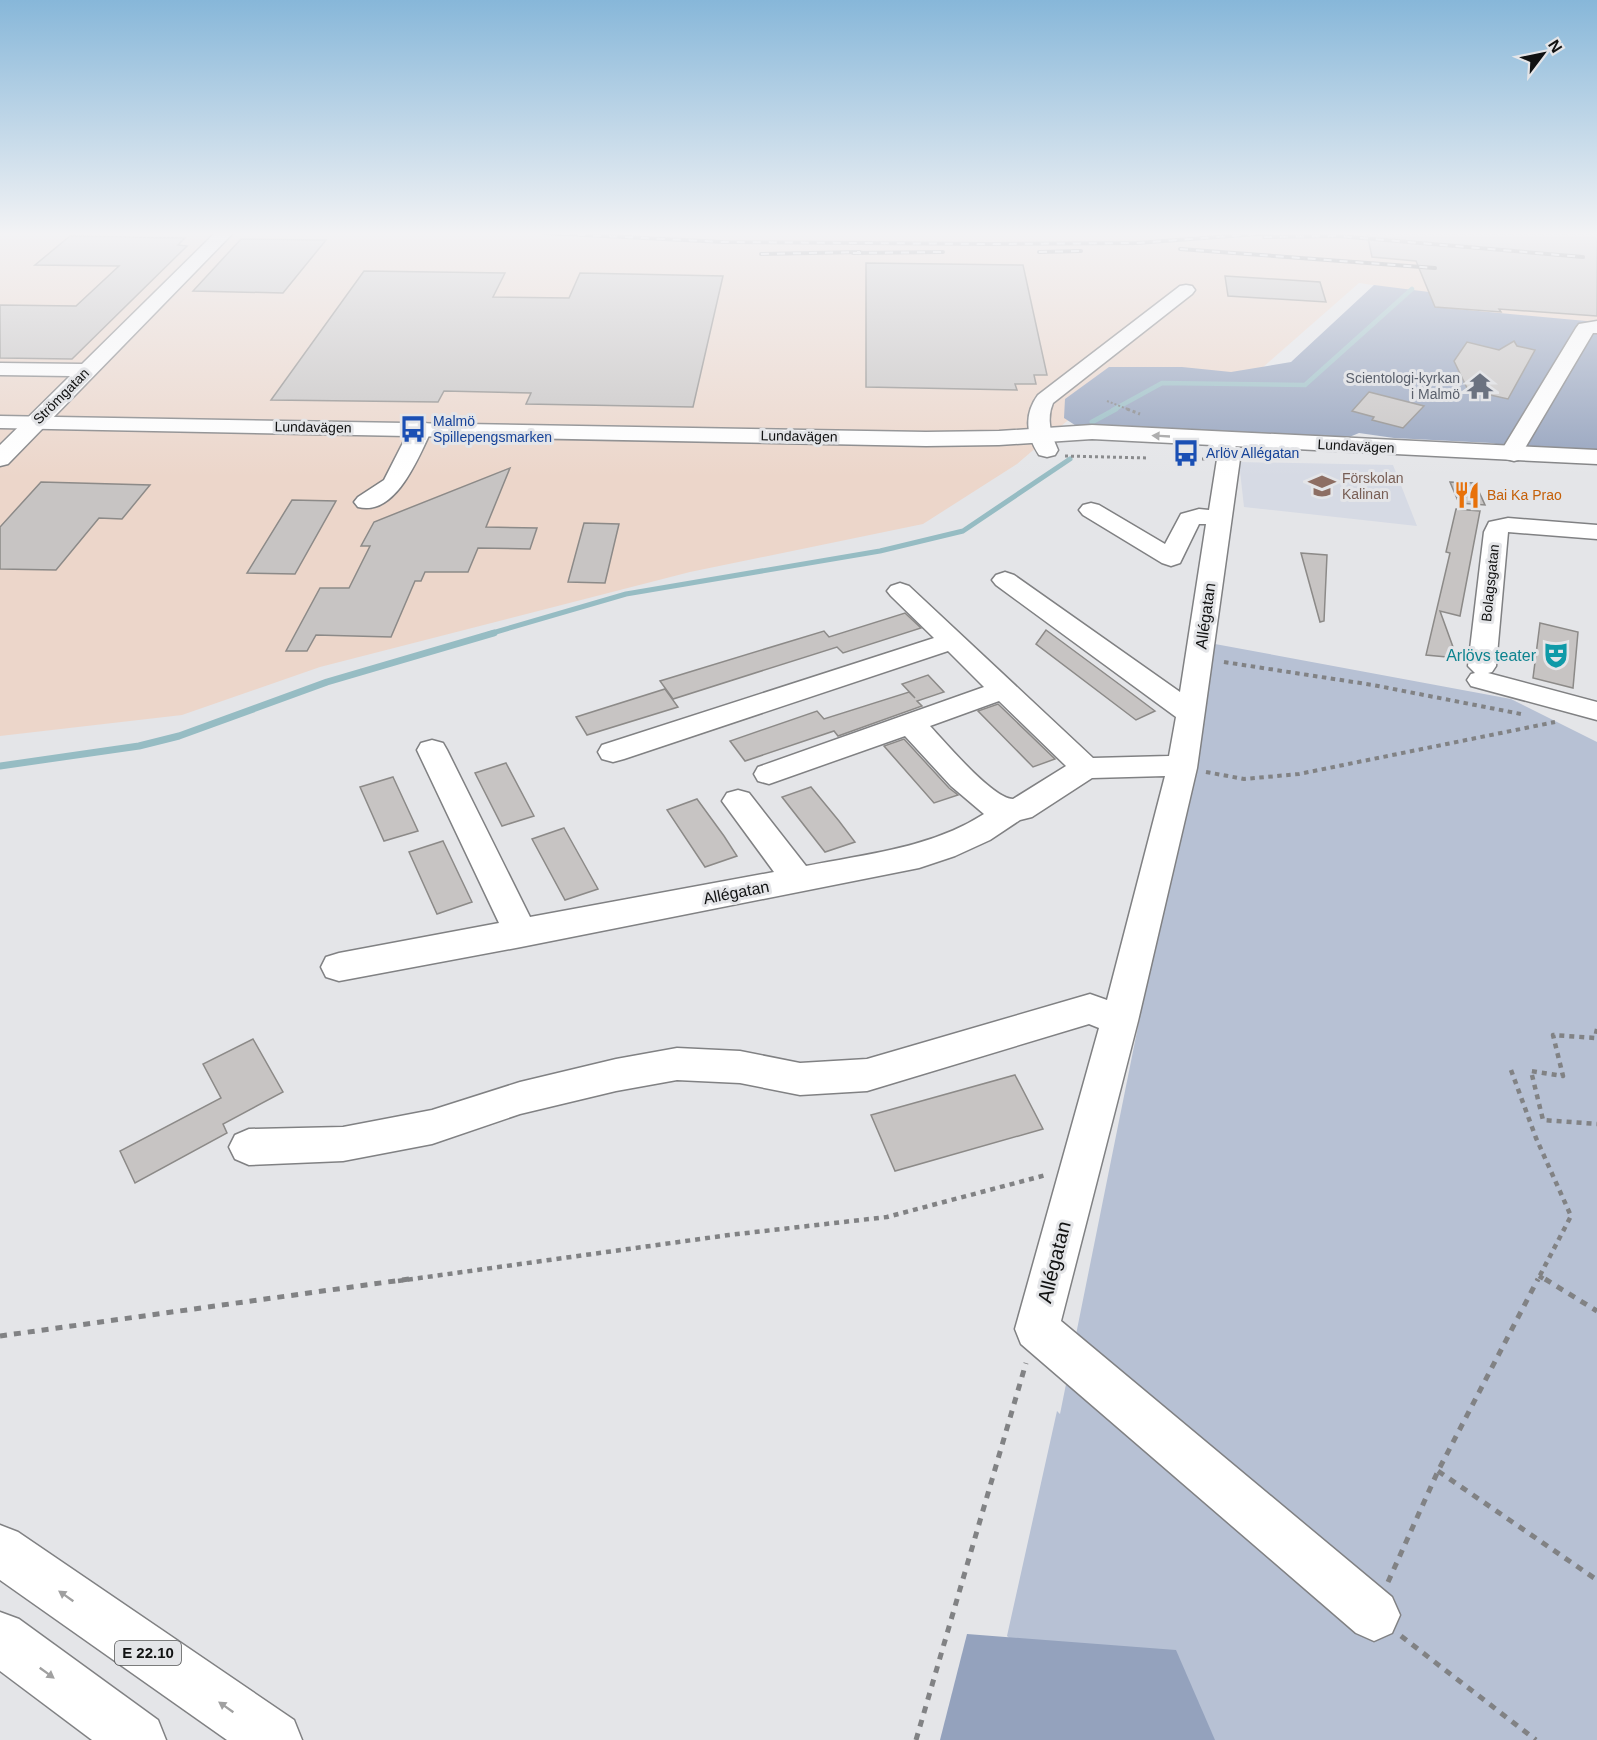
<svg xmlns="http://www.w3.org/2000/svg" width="1597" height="1740" viewBox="0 0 1597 1740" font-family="Arial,sans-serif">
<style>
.industrial{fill:#ecd6ca}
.built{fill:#d6dae4}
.green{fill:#b7c1d4}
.forest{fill:#94a2bd}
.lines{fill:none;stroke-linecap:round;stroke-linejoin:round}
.stream-far2{stroke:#96bcc3;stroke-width:4.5}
.stream-far1{stroke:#96bcc3;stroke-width:5}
.stream{stroke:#96bcc3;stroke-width:7}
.building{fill:#c7c4c3;stroke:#8c8a88;stroke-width:1.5}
.minor-casing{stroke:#808183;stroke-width:3}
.major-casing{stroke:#808183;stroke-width:3}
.highway-casing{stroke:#808183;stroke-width:3}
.path-far4{stroke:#818284;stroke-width:2;stroke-dasharray:2 2;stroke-linecap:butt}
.path-far3{stroke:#818284;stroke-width:3;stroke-dasharray:3 3;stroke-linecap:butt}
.path-far2{stroke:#818284;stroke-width:4;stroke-dasharray:4.5 4.5;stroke-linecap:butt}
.path-far1{stroke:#818284;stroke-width:4.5;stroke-dasharray:5 5;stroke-linecap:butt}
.path{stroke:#818284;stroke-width:5;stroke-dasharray:7 7;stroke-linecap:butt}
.minor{fill:#fff;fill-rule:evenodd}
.major{fill:#fff;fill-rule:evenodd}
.highway{fill:#fff;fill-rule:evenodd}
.rail-casing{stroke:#7b7c7e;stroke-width:4}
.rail{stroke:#e4e5e8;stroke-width:2;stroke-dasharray:8;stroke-linecap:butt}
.oneway{fill:#a0a0a0}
.labels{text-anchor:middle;stroke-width:6;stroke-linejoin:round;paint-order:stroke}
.far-worship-label{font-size:14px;fill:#5b616d;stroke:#e4e5e8;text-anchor:end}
.far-street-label{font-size:14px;fill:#111212;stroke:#e4e5e8}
.far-transit-label{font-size:14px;fill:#164399;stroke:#e4e5e8;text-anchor:start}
.far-education-label{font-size:14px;fill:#785e54;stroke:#e4e5e8;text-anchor:start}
.far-food-label{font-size:14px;fill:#c56008;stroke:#e4e5e8;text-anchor:start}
.shield{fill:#e4e5e8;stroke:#505152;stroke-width:1.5}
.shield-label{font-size:15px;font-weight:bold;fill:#111212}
.street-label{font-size:16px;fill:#111212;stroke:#e4e5e8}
.culture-label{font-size:16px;fill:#0d838f;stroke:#e4e5e8;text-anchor:end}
.near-street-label{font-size:20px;fill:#111212;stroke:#e4e5e8}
</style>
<rect width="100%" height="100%" fill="#e4e5e8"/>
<path class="industrial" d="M0 233H1597V323L1433 310 1425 293 1359 283 1254 375 1102 391 1017 464 923 524 690 572 320 667 182 715 0 736Z"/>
<path class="built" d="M1239 462 1393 465 1417 526 1244 507Z"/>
<path class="green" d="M1215 644 1511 699 1597 742V1740H1116L1007 1636 1057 1411 1060 1414Z"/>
<g class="forest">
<path d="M1374 285 1429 292 1435 307 1597 322V455L1537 452 1491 443 1394 438 1359 433 1347 438 1078 427 1064 418 1065 399 1109 367H1182L1231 372 1291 362Z"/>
<path d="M967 1634 1176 1650 1215 1740H940Z"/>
</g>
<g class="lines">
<path class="stream-far2" d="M1113 410 1162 383 1305 385 1412 289"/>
<g class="stream-far1">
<path d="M1092 422 1116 409"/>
<path d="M489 634 626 594 880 551 963 531 1070 459"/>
</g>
<path class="stream" d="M0 766 139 746 179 736 327 682 494 633"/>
</g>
<g class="building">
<path d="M1367 233H1597V316L1499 309 1501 312 1435 307 1416 261 1372 257Z"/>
<path d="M70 236 185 238 178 245 187 246 72 359 0 358V305L76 306 119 266 35 265Z"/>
<path d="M241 239 326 240 283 293 193 291Z"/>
<path d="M866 263 1023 265 1047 375H1034L1036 384H1015L1017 390 866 387Z"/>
<path d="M364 271 505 273 493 297 569 298 580 273 723 276 693 407 526 404 531 393 444 391 438 402 271 400Z"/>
<path d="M1225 276 1320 282 1326 302 1228 296Z"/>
<path d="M1514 341 1517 346 1535 350 1508 399 1468 390 1454 361 1467 342 1499 350Z"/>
<path d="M1369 392 1424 406 1403 428 1372 420 1374 417 1352 411Z"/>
<path d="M510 468 486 527 537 528 530 549 478 548 468 572H425L421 581H415L391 637 316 635 307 651H286L320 588H349L370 546H361L374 522Z"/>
<path d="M41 482 150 485 122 519 99 518 56 570 0 569V527Z"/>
<path d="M1450 482 1475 483 1485 505 1459 503Z"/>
<path d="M292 500 336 501 295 574 247 573Z"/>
<path d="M1456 509 1480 511 1460 616 1440 611 1457 658 1426 655 1450 553 1446 552Z"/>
<path d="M584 523 619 524 605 583 568 582Z"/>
<path d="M1301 553 1327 555 1324 621 1320 622Z"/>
<path d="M905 613 921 628 843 653 837 647 673 699 660 681 824 631 829 637Z"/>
<path d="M1540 623 1578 632 1573 688 1533 678Z"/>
<path d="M1046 630 1127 690 1155 711 1136 720 1036 644Z"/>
<path d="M928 675 944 692 917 701 922 706 838 736 834 731 745 761 730 741 817 711 824 719 909 692 915 698 902 684Z"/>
<path d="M665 689 678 707 587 735 576 717Z"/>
<path d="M998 704 1055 759 1033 767 978 711Z"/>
<path d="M904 739 949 788 958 795 934 803 884 746Z"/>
<path d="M506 763 534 816 502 826 475 773Z"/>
<path d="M393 777 418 831 384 841 360 787Z"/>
<path d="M811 787 839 821 855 842 825 852 782 797Z"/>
<path d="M697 799 724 836 737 856 705 867 667 810Z"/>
<path d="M564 828 598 889 565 900 532 839Z"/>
<path d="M443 841 472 902 437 914 409 852Z"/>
<path d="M253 1039 283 1092 223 1124 227 1133 135 1183 120 1151 221 1098 203 1064Z"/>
<path d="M1015 1075 1043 1129 895 1171 871 1115Z"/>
</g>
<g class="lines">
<defs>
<g id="minor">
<path d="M215 233H233L8 464 0 466V445L70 376 0 375V363L82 364Z"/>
<path d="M1186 285 1192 286 1195 290 1192 294 1053 403C1046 419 1051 434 1058 450L1055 455 1047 457 1039 455C1026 435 1024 414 1038 395L1180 286Z"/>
<path d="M1597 321V333H1593L1525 448 1522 459 1514 461 1506 459 1503 448 1576 328 1579 324Z"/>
<path d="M421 422 429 424 432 429C419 456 396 517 358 507L354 502 358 497 384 480 410 429 413 424Z"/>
<path d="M1219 432 1227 434 1240 453V459L1197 768 1138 1021 1061 1321 1392 1597 1400 1615 1392 1633 1374 1641 1356 1633 1021 1344 1015 1329 1099 1028 1089 1024 867 1091 800 1095 740 1083 677 1080 616 1091 520 1114 432 1144 343 1161 249 1165 235 1159 229 1147 235 1135 249 1129 343 1127 432 1110 520 1082 616 1059 677 1048 740 1051 800 1063 867 1059 1090 994 1107 1000 1165 776 1092 778 1032 817 1020 820 990 840 955 856 919 868 521 947 339 981 326 977 321 967 326 957 339 953 499 923 417 750 421 743 432 740 443 743 447 750 530 917 774 872 722 801 727 793 738 790 749 793 806 866C867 854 931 848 984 814L951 786 905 736 769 784 758 781 754 774 758 767 984 687 948 651 624 759 613 762 602 759 598 752 602 745 934 638 891 596 887 591 891 586 900 583 909 586 1093 758 1169 756 1176 717 996 585 992 580 996 575 1005 572 1014 575 1180 692 1206 524H1199L1180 563 1171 566 1162 563 1083 515 1079 510 1083 505 1091 503 1099 505 1165 544 1181 514 1199 509 1209 510 1218 453 1208 439 1211 434ZM999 701 1066 766 1013 799C993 799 945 742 930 726Z"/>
<path d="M1508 518 1597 525V539L1508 532 1496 666 1492 672 1488 673 1597 702V720L1471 686 1467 680 1471 674 1475 673 1468 666 1484 532 1489 522Z"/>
</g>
<path id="major" d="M0 416 926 432 999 431 1092 425 1597 450V464L1092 439 999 445 926 446 0 428Z"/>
<g id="highway">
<path d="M0 1525 18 1532 294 1720 302 1740H227L0 1580Z"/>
<path d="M0 1612 19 1619 158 1720 166 1740H92L0 1671Z"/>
</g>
</defs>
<use href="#minor" class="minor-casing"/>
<use href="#major" class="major-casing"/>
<use href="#highway" class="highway-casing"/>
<path class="path-far4" d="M1107 401 1130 410"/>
<g class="path-far3">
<path d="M1127 409 1140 414"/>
<path d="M1065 456 1149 458"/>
<path d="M1196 459H1207"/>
</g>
<g class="path-far2">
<path d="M1224 662 1373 685 1521 714"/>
<path d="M1206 772 1244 779 1299 774 1555 722"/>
</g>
<g class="path-far1">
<path d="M1597 1029 1595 1038 1553 1035 1563 1076 1531 1071 1543 1120 1597 1124"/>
<path d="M1511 1070 1536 1138 1571 1216 1537 1281"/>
<path d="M1539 1276 1547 1281"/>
<path d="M398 1281 729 1235 887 1217 1046 1175"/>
</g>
<g class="path">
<path d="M1545 1279 1597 1311"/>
<path d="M0 1336 409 1279"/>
<path d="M1438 1471 1597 1580"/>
<path d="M1388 1582 1438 1471 1538 1279"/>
<path d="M1401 1636 1536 1740"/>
<path d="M916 1740 1026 1363"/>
</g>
<use href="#minor" class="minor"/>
<use href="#major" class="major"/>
<use href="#highway" class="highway"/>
<defs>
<g id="rail">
<path d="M545 233 723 242 991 244 1137 243 1271 233"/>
<path d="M1264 237 1338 236 1583 257"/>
<path d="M1180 249 1435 268"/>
<path d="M1039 252 1081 251"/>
<path d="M853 253 943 252"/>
<path d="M761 254 860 252"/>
</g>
</defs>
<use href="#rail" class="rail-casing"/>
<use href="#rail" class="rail"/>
</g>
<defs><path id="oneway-solid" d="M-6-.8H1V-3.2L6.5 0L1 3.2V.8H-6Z" transform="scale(1.5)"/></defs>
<g class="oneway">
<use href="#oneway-solid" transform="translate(1161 436) rotate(-177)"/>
<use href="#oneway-solid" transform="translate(66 1596) rotate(-145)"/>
<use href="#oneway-solid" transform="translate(47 1673) rotate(36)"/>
<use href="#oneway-solid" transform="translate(226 1707) rotate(-145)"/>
</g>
<linearGradient id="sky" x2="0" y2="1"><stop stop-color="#87b7d9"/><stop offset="0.49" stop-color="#f3f3f5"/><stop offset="1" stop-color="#f3f3f5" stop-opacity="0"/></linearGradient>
<rect width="1597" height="477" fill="url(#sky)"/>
<defs>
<symbol id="temple-bare" viewBox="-9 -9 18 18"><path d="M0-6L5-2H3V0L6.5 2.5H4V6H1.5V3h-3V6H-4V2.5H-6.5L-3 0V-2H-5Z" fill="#6b7280" stroke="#e4e5e8" stroke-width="2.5" paint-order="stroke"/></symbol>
<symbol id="bus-bare" viewBox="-9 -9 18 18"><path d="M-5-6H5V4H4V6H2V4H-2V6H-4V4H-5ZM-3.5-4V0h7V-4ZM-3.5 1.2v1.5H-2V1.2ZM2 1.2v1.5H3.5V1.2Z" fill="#1a4fb4" stroke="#e4e5e8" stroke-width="2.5" paint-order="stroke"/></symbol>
<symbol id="school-bare" viewBox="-9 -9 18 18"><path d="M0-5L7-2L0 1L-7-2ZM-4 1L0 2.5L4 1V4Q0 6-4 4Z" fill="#8d6e63" stroke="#e4e5e8" stroke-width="2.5" paint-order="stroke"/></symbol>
<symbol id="restaurant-bare" viewBox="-9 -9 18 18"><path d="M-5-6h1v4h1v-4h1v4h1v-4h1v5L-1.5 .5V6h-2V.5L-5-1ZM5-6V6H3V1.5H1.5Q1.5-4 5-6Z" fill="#e8710a" stroke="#e4e5e8" stroke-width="2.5" paint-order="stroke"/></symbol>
<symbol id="theatre-bare" viewBox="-9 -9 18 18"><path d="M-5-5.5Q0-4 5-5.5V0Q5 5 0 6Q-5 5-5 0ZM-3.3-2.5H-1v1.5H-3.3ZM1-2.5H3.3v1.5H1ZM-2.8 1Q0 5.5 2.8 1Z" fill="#0f9aa8" stroke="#e4e5e8" stroke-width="2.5" paint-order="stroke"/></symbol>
</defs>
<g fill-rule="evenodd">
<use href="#temple-bare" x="1461" y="367" width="38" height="38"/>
<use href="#bus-bare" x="394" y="410" width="38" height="38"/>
<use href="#bus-bare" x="1167" y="434" width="38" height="38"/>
<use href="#school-bare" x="1303" y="467" width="38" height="38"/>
<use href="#restaurant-bare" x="1448" y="476" width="38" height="38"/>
<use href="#theatre-bare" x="1537" y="636" width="38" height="38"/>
</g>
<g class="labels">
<g class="far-worship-label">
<text x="1460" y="383">Scientologi-kyrkan<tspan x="1460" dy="16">i Malmö</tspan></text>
</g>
<g class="far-street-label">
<text transform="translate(61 396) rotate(-45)" y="5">Strömgatan</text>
<text transform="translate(313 427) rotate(1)" y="5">Lundavägen</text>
<text transform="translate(799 436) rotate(1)" y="5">Lundavägen</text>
<text transform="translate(1356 446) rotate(3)" y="5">Lundavägen</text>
<text transform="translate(1490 583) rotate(-84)" y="5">Bolagsgatan</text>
</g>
<g class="far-transit-label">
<text x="433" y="426">Malmö<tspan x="433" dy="16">Spillepengsmarken</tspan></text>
<text x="1206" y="458">Arlöv Allégatan</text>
</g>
<g class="far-education-label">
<text x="1342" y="483">Förskolan<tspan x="1342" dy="16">Kalinan</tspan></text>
</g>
<g class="far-food-label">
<text x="1487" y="500">Bai Ka Prao</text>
</g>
<rect class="shield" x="115" y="1641" width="66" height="24" rx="4.5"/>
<g class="shield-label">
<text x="148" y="1658">E 22.10</text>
</g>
<g class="street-label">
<text transform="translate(1205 616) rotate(-82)" y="6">Allégatan</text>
<text transform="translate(736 892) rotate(-11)" y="6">Allégatan</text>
</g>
<g class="culture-label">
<text x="1536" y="661">Arlövs teater</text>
</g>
<g class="near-street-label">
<text transform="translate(1054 1262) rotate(-76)" y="7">Allégatan</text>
</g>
</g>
<g transform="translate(1543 54) rotate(58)" stroke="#e4e5e8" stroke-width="4.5" paint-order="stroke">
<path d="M0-4.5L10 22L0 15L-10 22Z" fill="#111212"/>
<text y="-9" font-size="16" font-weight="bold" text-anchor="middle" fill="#111212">N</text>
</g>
</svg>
